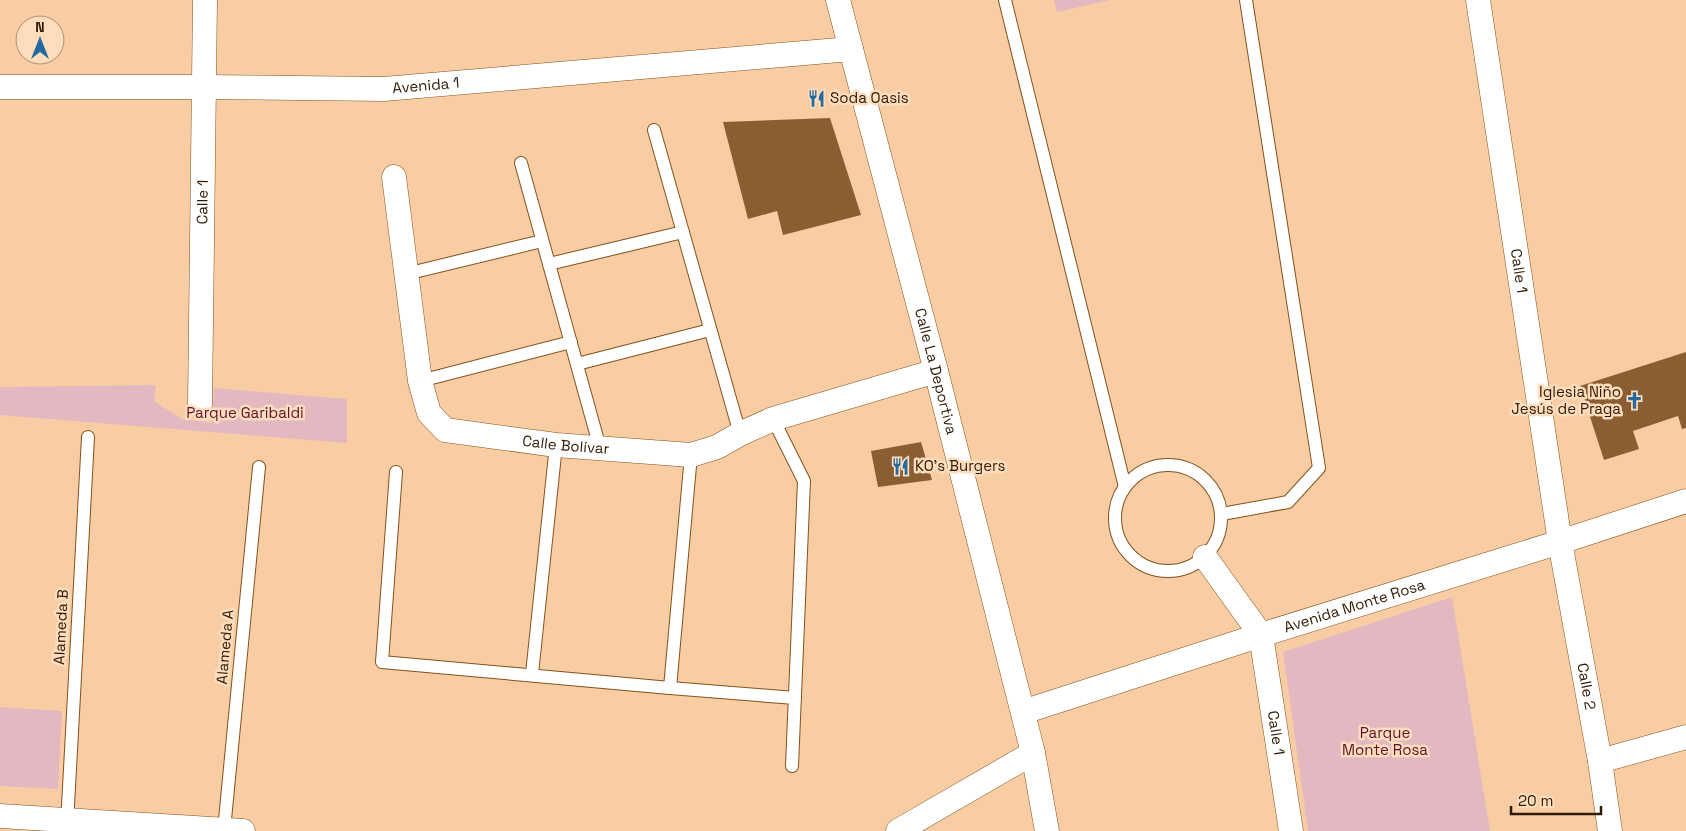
<svg xmlns="http://www.w3.org/2000/svg" width="1686" height="831" viewBox="0 0 1686 831" font-family="'Space Grotesk',sans-serif">
<style>
.green{fill:#e4b8c0}
.building{fill:#885e32}
.lines{fill:none;stroke-linecap:round;stroke-linejoin:round}
.service-casing{stroke:#82521c;stroke-width:14}
.minor-casing{stroke:#82521c;stroke-width:25}
.service{stroke:#fff;stroke-width:12}
.minor{stroke:#fff;stroke-width:24}
.labels{text-anchor:middle;stroke-width:5;stroke-linejoin:round;paint-order:stroke}
.street-label{font-size:15px;fill:#2f1b05;stroke:#feddbd}
.poi-label{font-size:15px;fill:#2f1b05;stroke:#feddbd;text-anchor:start}
.park-label{font-size:15px;fill:#5f112d;stroke:#feddbd}
</style>
<rect width="100%" height="100%" fill="#f9cda3"/>
<g class="green">
<path d="M1054 0H1110L1057 12Z"/>
<path d="M156 385 154 401 182 419 212 423 214 388 347 399V443L0 415V387Z"/>
<path d="M1452 597 1490 831H1308L1283 652Z"/>
<path d="M0 707 62 711 58 789 0 786Z"/>
</g>
<g class="building">
<path d="M830 118 861 215 783 235 777 211 748 219 723 122Z"/>
<path d="M1686 352V428L1682 429 1678 416 1633 431 1639 449 1604 460 1580 386Z"/>
<path d="M921 442 932 480 878 487 871 451Z"/>
</g>
<g class="lines">
<defs>
<g id="service">
<path d="M1005 0 1125 487"/>
<path d="M654 130 740 434"/>
<path d="M521 163 600 448"/>
<path d="M549 264 683 232"/>
<path d="M406 274 542 241"/>
<path d="M577 364 710 330"/>
<path d="M420 381 571 342"/>
<path d="M773 419 804 481 792 766"/>
<circle cx="1168" cy="518" r="53"/>
<path d="M396 472 382 662 670 688 691 455"/>
<path d="M1222 514 1288 502 1319 468 1246 0"/>
<path d="M532 674 556 445"/>
<path d="M670 688 795 698"/>
<path d="M67 824 88 437"/>
<path d="M224 830 259 467"/>
</g>
<g id="minor">
<path id="s1" d="M838 0 936 371 1033 753 1047 831"/>
<path id="s2" d="M1478 0 1560 542 1600 761 1610 831"/>
<path id="s3" d="M0 87H203L384 89 851 49"/>
<path id="s4" d="M394 177 420 381 429 413 445 430 556 445 691 455 717 447 740 434 773 419 936 371"/>
<path id="s5" d="M200 404 205 0"/>
<path id="s6" d="M1205 557 1261 635 1291 831"/>
<path id="s7" d="M1023 712 1261 635 1560 542 1686 501"/>
<path d="M1600 761 1686 737"/>
<path d="M0 816 243 831"/>
<path d="M898 831 1033 753"/>
</g>
</defs>
<use href="#service" class="service-casing"/>
<use href="#minor" class="minor-casing"/>
<use href="#service" class="service"/>
<use href="#minor" class="minor"/>
</g>
<defs>
<symbol id="restaurant-bare" viewBox="-9 -9 18 18"><path d="M-5-6h1v4h1v-4h1v4h1v-4h1v5L-1.5 .5V6h-2V.5L-5-1ZM5-6V6H3V1.5H1.5Q1.5-4 5-6Z" fill="#246a9f" stroke="#feddbd" stroke-width="2.5" paint-order="stroke"/></symbol>
<symbol id="church-bare" viewBox="-9 -9 18 18"><path d="M-1.2-6h2.4v3.5h3.3v2.4h-3.3V6h-2.4V-.1h-3.3v-2.4h3.3Z" fill="#246a9f" stroke="#feddbd" stroke-width="2.5" paint-order="stroke"/></symbol>
</defs>
<g fill-rule="evenodd">
<use href="#restaurant-bare" x="804" y="86" width="25" height="25"/>
<use href="#church-bare" x="1622" y="388" width="25" height="25"/>
<use href="#restaurant-bare" x="888" y="454" width="25" height="25"/>
</g>
<g class="labels">
<g class="street-label">
<text dy="5" stroke="none"><textPath href="#s3" startOffset="426">Avenida 1</textPath></text>
<text dy="5" stroke="none"><textPath href="#s5" startOffset="202">Calle 1</textPath></text>
<text dy="5" stroke="none"><textPath href="#s2" startOffset="274">Calle 1</textPath></text>
<text dy="5" stroke="none"><textPath href="#s1" startOffset="384">Calle La Deportiva</textPath></text>
<text dy="5" stroke="none"><textPath href="#s4" startOffset="384">Calle Bolívar</textPath></text>
<text dy="5" stroke="none"><textPath href="#s7" startOffset="348">Avenida Monte Rosa</textPath></text>
<text transform="translate(61 627) rotate(-87)" y="5">Alameda B</text>
<text transform="translate(225 647) rotate(-85)" y="5">Alameda A</text>
<text dy="5" stroke="none"><textPath href="#s2" startOffset="695">Calle 2</textPath></text>
<text dy="5" stroke="none"><textPath href="#s6" startOffset="195">Calle 1</textPath></text>
</g>
<g class="poi-label">
<text x="830" y="103">Soda Oasis</text>
<text x="1621" y="397" text-anchor="end">Iglesia Niño<tspan x="1621" dy="17">Jesús de Praga</tspan></text>
<text x="915" y="471">KO's Burgers</text>
</g>
<g class="park-label">
<text x="245" y="418">Parque Garibaldi</text>
<text x="1385" y="738">Parque<tspan x="1385" dy="17">Monte Rosa</tspan></text>
</g>
</g>
<g transform="translate(40 40)"><circle r="24" fill="#feddbd" stroke="#ab8f73"/>
<path d="M0-4L9 19L0 12L-9 19Z" fill="#246a9f"/>
<text y="-8" font-size="14" font-weight="bold" text-anchor="middle" fill="#2f1b05">N</text>
</g>
<path d="M1511 806v8h90v-8" fill="none" stroke="#2f1b05" stroke-width="2.5"/>
<text x="1518" y="806" font-size="15" fill="#2f1b05" stroke="#feddbd" stroke-width="4" paint-order="stroke">20 m</text>
</svg>
